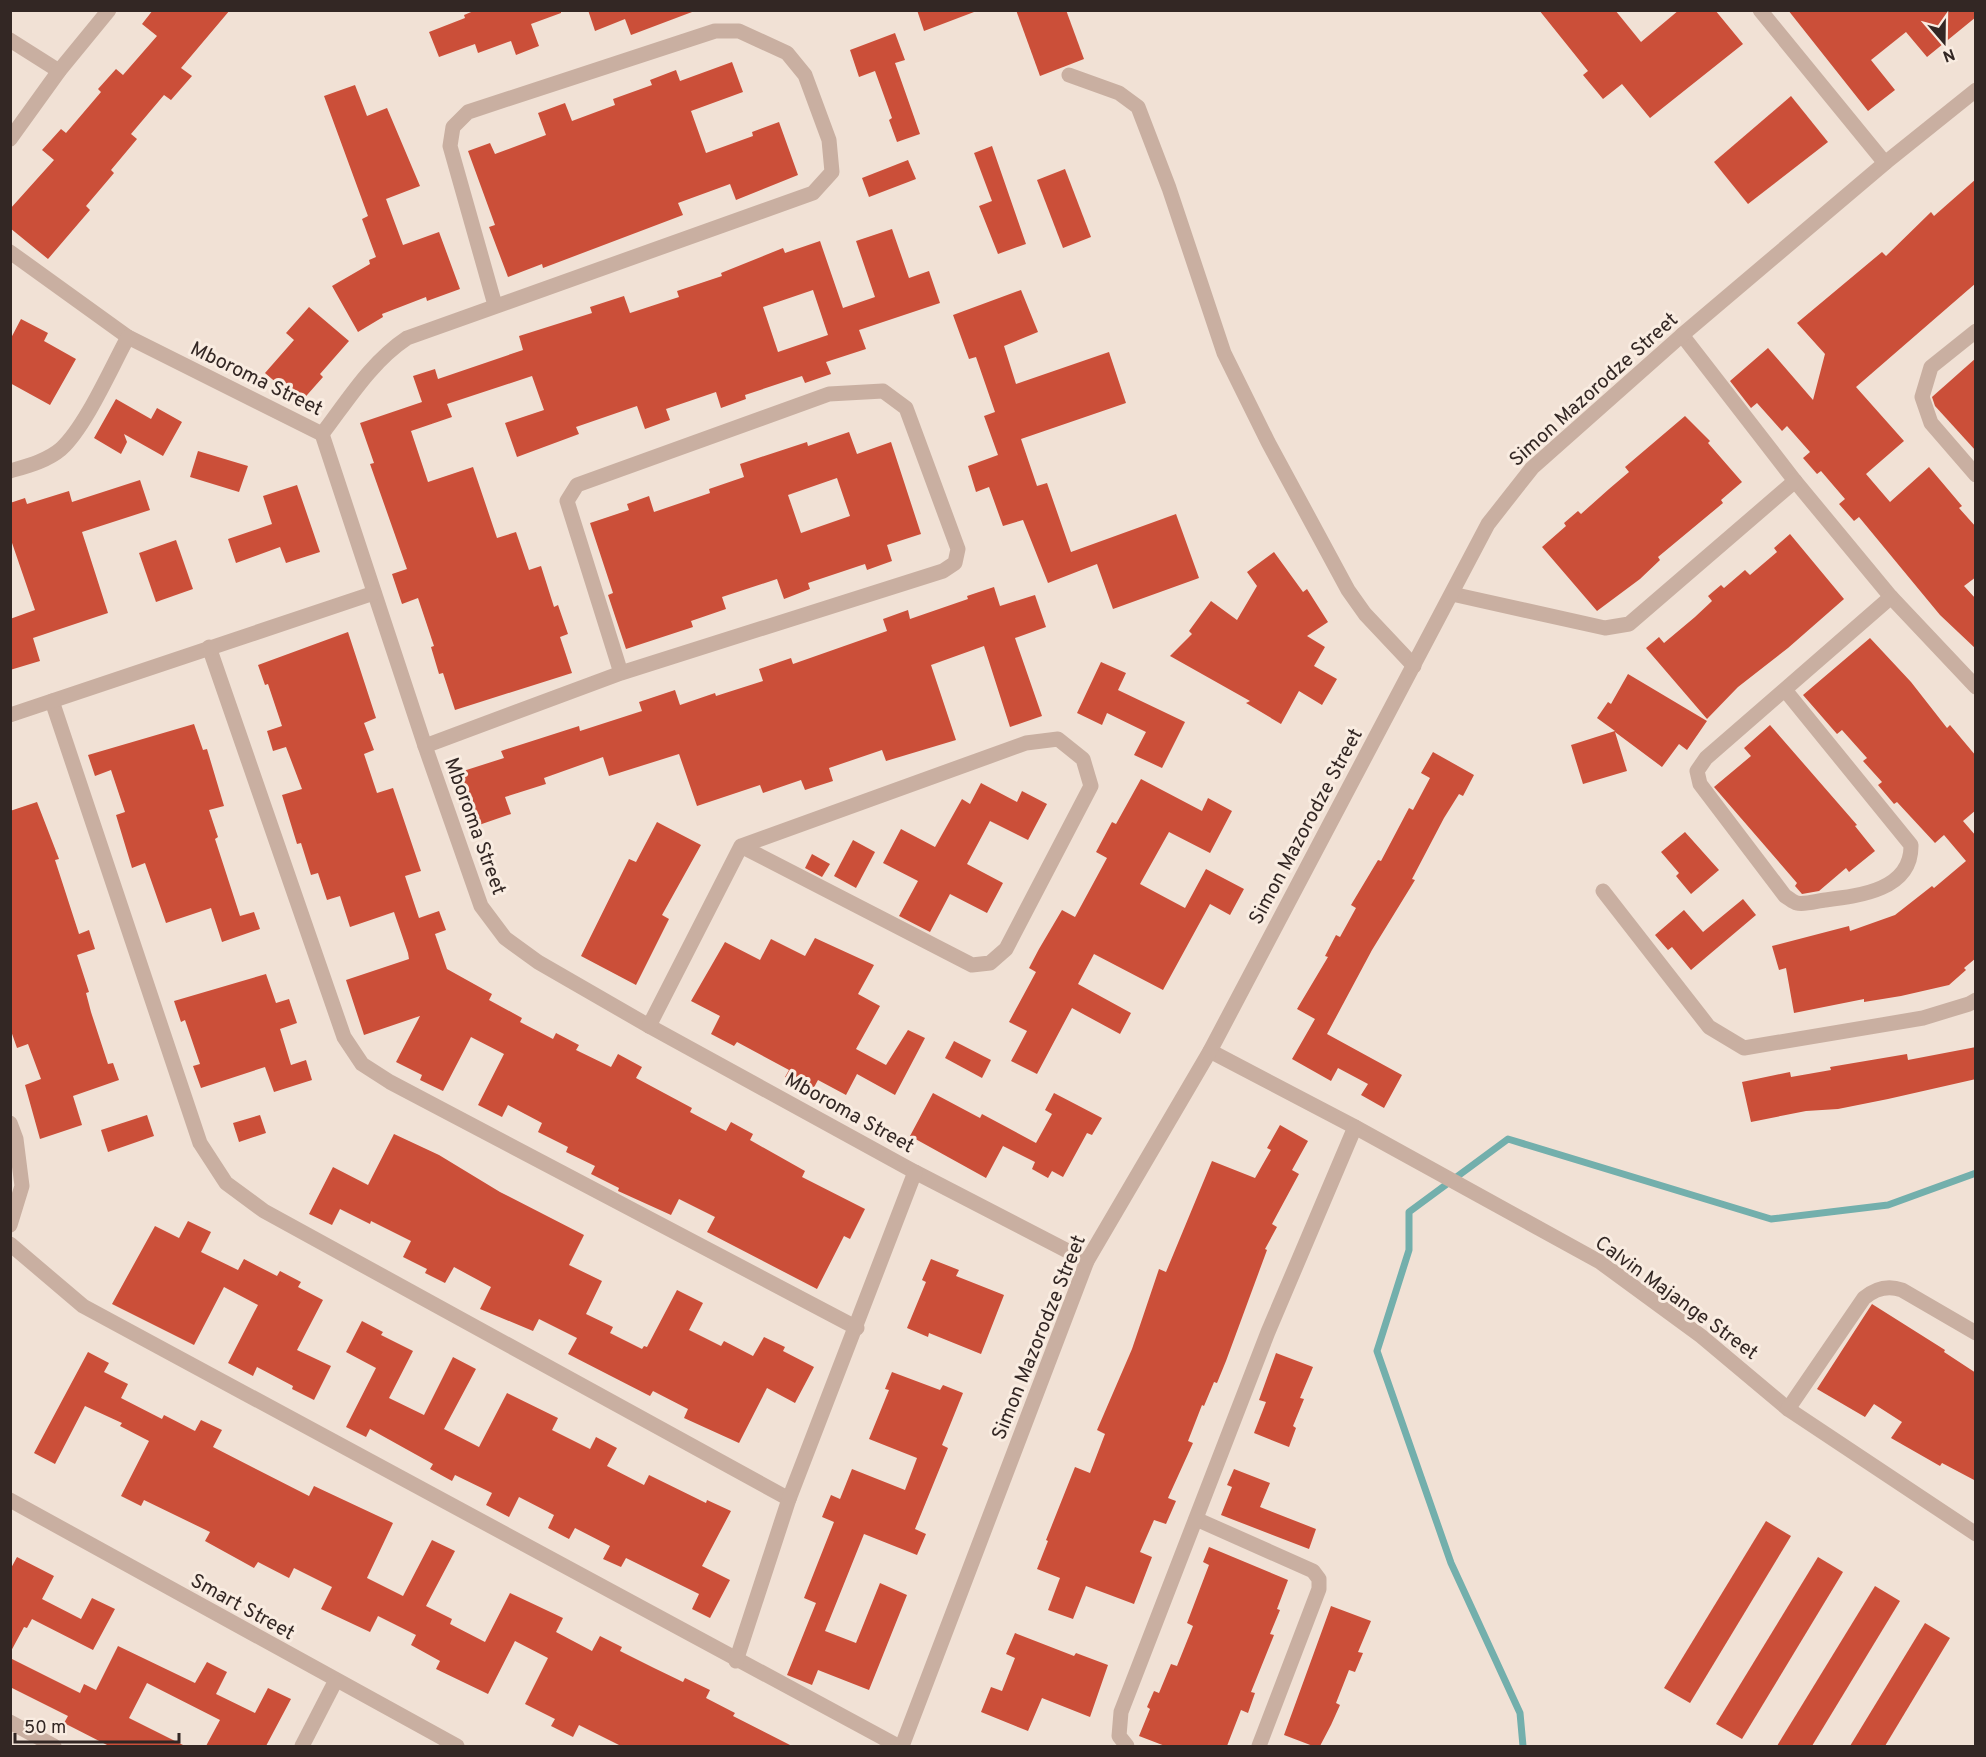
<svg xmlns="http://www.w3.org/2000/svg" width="1986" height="1757" viewBox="0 0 1986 1757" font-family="Overpass,sans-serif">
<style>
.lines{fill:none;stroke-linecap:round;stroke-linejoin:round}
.stream{stroke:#73afac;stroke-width:7}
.building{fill:#cb4f39;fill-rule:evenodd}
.minor{stroke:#c9afa1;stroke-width:15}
.labels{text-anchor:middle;stroke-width:6;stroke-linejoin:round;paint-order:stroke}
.street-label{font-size:20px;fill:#332724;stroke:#f9ece1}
</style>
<rect width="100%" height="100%" fill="#f1e1d5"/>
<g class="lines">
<path class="stream" d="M1523 1746 1520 1713 1451 1563 1377 1351 1409 1250V1212L1508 1139 1771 1219 1888 1205 1976 1173"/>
</g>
<g class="building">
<path d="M153 10H230L181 68 192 76 171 100 164 95 131 134 137 139 111 170 114 173 86 206 90 210 48 259 10 228V209L54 160 42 150 61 129 66 133 101 92 98 89 116 69 123 75 157 36 142 24Z"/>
<path d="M476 10H561V13L531 24 539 46 516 55 511 41 478 53 475 44 439 57 429 32 465 18 464 15Z"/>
<path d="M588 10H691L692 12 631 35 625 19 595 31Z"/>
<path d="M917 10H974V12L924 31Z"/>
<path d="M1016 10H1066L1084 59 1040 76Z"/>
<path d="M1539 10H1615L1641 42 1679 10H1715L1743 44 1650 118 1622 84 1603 99 1583 75 1588 71Z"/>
<path d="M1788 10H1976V17L1927 57 1906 32 1871 60 1895 90 1868 111Z"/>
<path d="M895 33 905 60 895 63 920 134 897 142 889 120 892 118 875 71 859 77 850 50Z"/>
<path d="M732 62 743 92 691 111 706 153 753 136 752 132 779 122 798 175 736 200 730 184 678 203 683 215 543 268 542 264 508 277 489 227 495 225 468 151 490 143 495 154 546 135 538 113 565 103 572 121 615 105 613 99 652 85 650 80 676 70 680 81Z"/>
<path d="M355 85 367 116 387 108 420 186 386 199 403 245 439 232 460 289 427 301 426 297 382 314 383 317 358 332 332 286 370 264 369 260 376 257 362 219 368 216 324 96Z"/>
<path d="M1791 96 1828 142 1748 204 1714 162Z"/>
<path d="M992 146 1026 244 998 254 979 206 992 201 974 153Z"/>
<path d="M908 160 916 179 869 197 862 178Z"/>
<path d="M1065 169 1091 237 1063 248 1037 180Z"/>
<path d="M1976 179V283L1856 387 1904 441 1866 474 1890 502 1929 467 1962 506 1959 508 1976 527V577L1964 586 1976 599V649L1940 615 1859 517 1854 521 1839 504 1845 499 1821 471 1817 474 1803 458 1810 452 1787 426 1782 431 1757 403 1751 408 1730 381 1768 348 1813 400 1825 354 1797 323 1882 252 1886 256 1931 212 1934 216Z"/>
<path d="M892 229 909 278 929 271 940 303 859 330 866 349 826 362 831 374 805 383 802 376 745 395 746 399 721 408 716 392 666 409 670 420 645 429 637 406 576 427 579 434 517 457 505 423 544 410 532 376 447 404 452 417 411 431 428 482 473 467 497 538 516 532 529 570 541 566 554 607 558 605 568 634 560 637 572 673 455 710 443 673 439 674 431 647 434 646 418 598 402 604 392 574 407 569 370 464 374 463 360 423 422 402 413 376 435 369 438 379 523 350 519 336 592 313 590 307 624 296 630 313 679 297 677 291 722 276 721 273 783 248 785 253 820 241 843 308 875 297 856 241ZM813 290 828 335 778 352 763 307Z"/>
<path d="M1021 290 1038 332 1004 346 1016 384 1109 352 1126 403 1021 439 1037 486 1047 483 1071 552 1176 514 1199 578 1113 609 1097 564 1048 583 1023 520 1003 526 989 487 976 492 968 466 998 455 984 416 995 412 976 357 969 359 953 315Z"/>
<path d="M309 307 349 341 320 374 323 377 300 403 265 373 294 340 286 333Z"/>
<path d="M21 319 48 333 44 341 76 359 50 405 10 383V340Z"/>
<path d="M1976 358V451L1935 406 1932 397Z"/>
<path d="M116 399 151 419 157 408 182 422 163 456 124 434 127 442 121 454 94 438Z"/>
<path d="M1685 416 1710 441 1708 443 1742 482 1721 500 1723 503 1658 557 1660 560 1640 579 1597 611 1542 547 1566 526 1564 523 1578 511 1581 514 1609 489 1629 472 1625 467Z"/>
<path d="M849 432 857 454 891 442 921 534 887 545 892 561 867 570 865 564 808 583 810 589 784 599 777 579 722 597 726 609 691 621 693 627 626 649 608 595 613 593 590 523 629 510 627 504 649 496 654 512 710 493 709 489 744 477 740 464 807 442 808 446ZM837 478 850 516 801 533 788 495Z"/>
<path d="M198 451 248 466 239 492 190 477Z"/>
<path d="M140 480 150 510 82 532 108 613 33 638 40 661 10 670V619L35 610 10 537V503L25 498 27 504 69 491 72 502Z"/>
<path d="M297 485 320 552 286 563 280 547 236 563 228 539 272 524 263 496Z"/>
<path d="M1790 534 1844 599 1788 648 1738 687 1707 719 1646 648 1659 637 1664 643 1695 617 1712 601 1708 596 1721 585 1724 588 1745 570 1750 575 1777 552 1774 548Z"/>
<path d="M176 540 193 589 156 602 139 553Z"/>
<path d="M1274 552 1303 592 1307 589 1328 622 1307 636 1325 647 1314 666 1337 679 1322 705 1299 691 1281 724 1246 703 1250 701 1170 656 1192 634 1189 631 1211 601 1237 620 1257 586 1247 572Z"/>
<path d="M994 587 1000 606 1035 595 1046 627 1015 638 1042 716 1010 727 984 646 931 665 956 740 886 761 882 750 829 768 833 781 805 790 801 780 763 793 760 785 697 806 679 754 609 776 603 757 544 778 546 784 505 797 511 814 476 826 457 773 504 758 501 751 579 726 580 731 642 711 639 702 675 690 680 705 715 693 716 696 763 681 759 669 791 658 793 664 887 631 883 619 908 610 910 619 968 599 967 596Z"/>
<path d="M348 632 376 718 364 723 374 750 364 754 377 793 393 788 421 871 405 876 419 918 439 911 446 930 435 934 447 969 492 994 489 1000 522 1018 520 1022 553 1039 556 1033 579 1045 576 1050 611 1067 618 1054 642 1067 636 1078 692 1108 690 1112 726 1131 731 1122 753 1134 750 1140 805 1171 802 1177 865 1209 850 1239 844 1236 817 1289 707 1232 715 1217 679 1199 671 1215 618 1191 619 1188 591 1174 595 1166 566 1152 568 1147 538 1132 542 1123 508 1105 502 1117 478 1105 504 1054 471 1037 443 1091 420 1080 422 1075 396 1062 420 1016 364 1035 346 980 409 959 408 953 394 912 350 927 340 896 327 900 318 873 311 875 301 843 297 844 282 795 302 789 286 747 273 751 267 731 282 726 268 684 265 685 258 665Z"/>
<path d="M1870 638 1911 682 1947 728 1950 725 1976 756V810L1963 821 1976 836V958L1964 968 1966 970 1949 985 1901 996 1864 1002V999L1794 1013 1786 968 1779 970 1772 946 1849 926 1850 931 1895 915 1932 886 1934 888 1966 861 1944 835 1935 843 1897 802 1894 804 1878 785 1882 782 1863 761 1867 758 1842 730 1837 734 1803 695Z"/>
<path d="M1101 662 1126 673 1118 690 1185 722 1162 768 1134 755 1146 732 1107 713 1102 725 1077 713Z"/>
<path d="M1628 674 1707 721 1687 750 1679 744 1662 767 1615 732 1627 771 1583 784 1571 745 1615 731 1597 718 1608 702 1611 704Z"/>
<path d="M194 724 203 750 207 749 224 806 209 810 218 837 215 839 240 916 254 912 260 929 222 942 211 908 166 923 145 863 132 868 116 815 125 812 111 770 95 776 88 755Z"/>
<path d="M1770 725 1857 825 1855 826 1875 851 1849 872 1846 868 1819 891 1802 894 1795 886 1797 883 1714 787 1751 756 1744 748Z"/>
<path d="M1433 752 1474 775 1463 796 1459 794 1444 818 1412 879 1415 880 1372 950 1327 1034 1402 1075 1384 1108 1361 1095 1368 1084 1338 1068 1331 1081 1292 1059 1315 1019 1297 1009 1328 957 1325 956 1336 935 1340 937 1356 908 1351 905 1378 860 1381 861 1409 808 1413 810 1430 778 1421 773Z"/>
<path d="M1141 779 1202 811 1208 798 1232 811 1210 853 1169 832 1140 884 1185 908 1206 869 1244 889 1230 915 1210 904 1163 990 1094 954 1078 984 1131 1013 1120 1034 1072 1008 1037 1074 1011 1061 1027 1031 1009 1022 1036 972 1029 968 1039 949 1062 910 1075 917 1107 858 1096 852 1112 822 1116 824Z"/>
<path d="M981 783 1017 802 1022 791 1047 804 1028 840 990 821 967 864 1003 883 987 913 950 894 930 932 899 916 918 881 883 863 901 829 935 847 962 799 970 804Z"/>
<path d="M37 802 59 859 55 860 79 934 89 930 95 949 77 955 89 992 86 993 91 1012 108 1064 113 1063 119 1080 73 1096 82 1125 40 1139 25 1085 41 1079 28 1044 17 1048 10 1028V811Z"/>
<path d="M657 822 701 845 662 915 669 919 636 985 581 956 629 859 636 862Z"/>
<path d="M1685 832 1719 870 1691 894 1676 876 1679 873 1661 852Z"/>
<path d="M853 840 875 852 856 888 834 876Z"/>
<path d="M812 854 830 864 822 877 805 868Z"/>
<path d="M1743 899 1756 915 1691 970 1672 947 1668 950 1655 935 1684 910 1703 932Z"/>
<path d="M815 938 874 965 858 994 880 1006 856 1049 886 1065 908 1030 925 1038 895 1095 857 1074 846 1095 818 1080 812 1091 785 1077 789 1070 737 1042 734 1046 711 1034 720 1016 691 1001 725 942 760 960 771 939 805 956Z"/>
<path d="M266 974 276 1003 289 999 297 1023 280 1029 291 1065 306 1060 312 1080 274 1092 265 1067 201 1088 193 1066 200 1064 185 1020 181 1022 174 1001Z"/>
<path d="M954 1041 991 1060 982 1078 945 1058Z"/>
<path d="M1976 1047V1079L1888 1099 1838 1109 1806 1111 1751 1122 1742 1082 1790 1072 1791 1077 1831 1070 1830 1067 1907 1054 1908 1060Z"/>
<path d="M933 1093 980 1118 982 1114 1036 1143 1052 1114 1045 1110 1054 1093 1102 1118 1092 1135 1087 1133 1063 1177 1052 1171 1048 1178 1032 1169 1035 1162 1003 1146 986 1178 910 1136Z"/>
<path d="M147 1115 154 1136 108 1152 101 1130Z"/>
<path d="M260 1115 266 1133 239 1142 233 1123Z"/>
<path d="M1280 1125 1308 1141 1292 1170 1299 1174 1272 1224 1277 1227 1265 1249 1267 1250 1226 1361 1217 1383 1214 1382 1204 1406 1202 1405 1188 1441 1193 1443 1168 1498 1176 1501 1166 1524 1154 1520 1140 1552 1152 1557 1134 1604 1086 1586 1073 1619 1048 1610 1060 1578 1037 1569 1048 1541 1046 1540 1075 1467 1090 1473 1105 1434 1097 1430 1132 1349 1159 1269 1166 1272 1212 1161 1255 1178 1271 1150 1267 1148Z"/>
<path d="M394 1134 439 1155 500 1192 584 1235 569 1265 602 1281 586 1314 613 1327 610 1333 642 1349 644 1346 647 1347 677 1290 703 1303 689 1330 721 1346 724 1341 753 1356 764 1337 785 1347 783 1351 814 1367 795 1403 767 1388 739 1443 684 1418 688 1409 653 1391 650 1396 568 1354 577 1338 539 1319 533 1331 480 1309 491 1287 454 1267 445 1283 425 1273 427 1269 403 1257 411 1241 371 1221 370 1224 340 1209 332 1225 309 1214 333 1167 368 1185Z"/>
<path d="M188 1221 211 1232 201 1252 238 1270 244 1259 277 1276 280 1271 301 1282 298 1287 323 1300 297 1350 331 1366 314 1400 292 1389 293 1386 257 1367 253 1376 228 1363 258 1305 224 1287 194 1345 112 1304 155 1226 179 1238Z"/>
<path d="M931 1259 959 1270 956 1276 1004 1295 981 1354 929 1333 928 1337 907 1328 926 1282 922 1280Z"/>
<path d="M1872 1304 1945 1350 1944 1352 1976 1373V1481L1942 1463 1940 1466 1891 1438 1902 1422 1874 1404 1865 1417 1817 1389Z"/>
<path d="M362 1321 383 1332 381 1335 413 1351 389 1398 424 1415 453 1357 476 1369 444 1429 479 1447 507 1393 558 1418 552 1430 590 1449 596 1437 617 1448 607 1466 644 1485 649 1475 706 1503 707 1500 731 1511 702 1566 730 1580 710 1618 692 1609 699 1594 626 1558 621 1567 603 1559 610 1546 575 1528 569 1539 548 1528 554 1515 519 1497 509 1517 486 1505 492 1493 455 1475 452 1481 430 1469 433 1464 370 1429 366 1437 346 1427 376 1368 346 1352Z"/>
<path d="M88 1352 109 1363 104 1372 128 1384 121 1398 162 1419 164 1415 195 1431 201 1420 222 1430 213 1447 309 1496 314 1486 393 1523 367 1578 403 1596 432 1540 455 1551 426 1606 452 1619 450 1624 485 1642 510 1593 563 1618 556 1632 592 1651 600 1636 622 1647 620 1651 654 1668 683 1682 685 1678 710 1690 706 1698 735 1713 733 1716 792 1746H621L579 1725 573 1737 551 1726 555 1719 525 1704 548 1658 515 1641 488 1694 436 1669 440 1661 411 1645 416 1635 378 1616 370 1632 321 1609 332 1587 294 1568 289 1578 258 1562 254 1568 205 1541 210 1532 144 1500 141 1506 121 1496 149 1441 120 1426 122 1423 85 1406 55 1464 34 1453Z"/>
<path d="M1276 1353 1313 1367 1300 1398 1304 1399 1293 1426 1296 1428 1289 1447 1254 1433 1266 1402 1259 1400Z"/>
<path d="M892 1372 940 1390 943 1385 963 1393 942 1445 948 1448 915 1529 926 1534 917 1555 864 1534 825 1631 856 1643 880 1583 907 1595 869 1690 818 1670 812 1685 787 1675 816 1603 804 1598 834 1522 822 1517 831 1495 840 1499 852 1469 905 1490 917 1458 869 1439 889 1390 885 1389Z"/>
<path d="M1234 1469 1270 1483 1260 1507 1316 1529 1309 1549 1221 1515 1232 1487 1227 1485Z"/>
<path d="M1766 1521 1791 1536 1690 1703 1664 1688Z"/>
<path d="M1209 1547 1288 1580 1277 1609 1280 1610 1270 1634 1274 1635 1251 1692 1255 1693 1248 1713 1241 1710 1227 1746H1165L1139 1736 1150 1709 1147 1707 1154 1691 1159 1693 1171 1664 1177 1666 1193 1626 1187 1623 1209 1565 1203 1562Z"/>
<path d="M17 1557 54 1576 42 1599 81 1619 92 1598 115 1609 93 1650 32 1619 27 1628 24 1627 10 1653V1570Z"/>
<path d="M1818 1557 1843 1572 1742 1739 1716 1724Z"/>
<path d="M1875 1586 1900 1601 1812 1746H1777Z"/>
<path d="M1331 1606 1371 1621 1358 1652 1363 1653 1355 1672 1349 1670 1336 1703 1340 1705 1331 1725 1320 1746H1313L1284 1735Z"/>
<path d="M1925 1623 1950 1638 1885 1746H1850Z"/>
<path d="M1015 1633 1074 1656 1076 1653 1108 1665 1090 1717 1042 1698 1028 1731 981 1712 991 1687 1002 1691 1015 1658 1006 1654Z"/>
<path d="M118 1646 195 1683 207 1662 227 1672 216 1694 255 1713 268 1688 291 1699 266 1746H206L220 1720 147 1683 129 1718 185 1746H109L64 1723 68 1716 10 1687V1658L80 1693 84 1684 96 1690Z"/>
</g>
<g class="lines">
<g class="minor">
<path d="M1760 10 1885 163"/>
<path d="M10 40 59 71"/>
<path d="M1069 75 1119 93 1138 107 1169 188 1224 353 1268 442 1348 590 1365 614 1414 666"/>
<path d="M10 139 59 71 109 10"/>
<path d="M10 252 128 337 322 434 425 746 481 906 505 938 538 962 649 1026 915 1172 1087 1261"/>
<path d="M1976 331 1931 367 1922 397 1931 423 1976 475"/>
<path d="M1682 335 1795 481 1891 597 1976 687"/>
<path d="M322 434C348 400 371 362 407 338L813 193 832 172 829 140 805 75 787 53 739 31H715L468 112 453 127 450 146 495 305"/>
<path d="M10 471C27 466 47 461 61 449 86 426 111 368 128 337"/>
<path d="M1452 594 1605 628 1629 624 1795 481"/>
<path d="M209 647 344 1037 362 1064 390 1082 857 1328"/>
<path d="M1785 690 1911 845C1912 890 1859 896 1825 900 1817 901 1804 905 1797 903 1793 902 1789 898 1785 896L1700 784 1697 771 1706 758 1891 597"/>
<path d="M52 701 200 1143 226 1183 264 1211 789 1499"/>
<path d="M10 715 374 593"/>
<path d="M425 746 621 673 943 571 955 563 958 549 906 408 883 391 829 394 577 485 567 501 621 673"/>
<path d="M1603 891 1709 1027 1744 1048 1923 1018 1969 1004 1976 1000"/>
<path d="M649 1026 741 846 972 965 990 963 1006 949 1091 786 1083 759 1058 739 1026 743 741 846"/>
<path d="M1210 1051 1355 1127 1600 1262 1701 1336 1788 1409 1976 1534"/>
<path d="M10 1123 16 1139 22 1186 10 1225"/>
<path d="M10 1244 83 1306 898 1746"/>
<path d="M1788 1409 1864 1298C1876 1288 1888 1285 1902 1290L1976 1333"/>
<path d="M10 1500 457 1746"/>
<path d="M1196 1519 1313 1571 1319 1579V1589L1259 1746"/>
<path d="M736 1661 789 1499 915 1172"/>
<path d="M10 1722 54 1746"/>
<path d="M302 1746 335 1682"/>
<path d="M902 1746 1087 1261 1210 1051 1488 524 1532 468 1682 335 1885 163 1976 90"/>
<path d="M1127 1746 1119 1736 1121 1712 1268 1332 1355 1127"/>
</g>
</g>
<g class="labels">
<g class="street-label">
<text transform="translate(257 378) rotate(26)" y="7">Mboroma Street</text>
<text transform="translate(1593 389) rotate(-42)" y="7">Simon Mazorodze Street</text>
<text transform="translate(476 826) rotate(70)" y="7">Mboroma Street</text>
<text transform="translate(1305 826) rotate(-62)" y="7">Simon Mazorodze Street</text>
<text transform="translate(850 1112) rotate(29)" y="7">Mboroma Street</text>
<text transform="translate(1677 1297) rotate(36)" y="7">Calvin Majange Street</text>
<text transform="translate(1038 1337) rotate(-68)" y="7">Simon Mazorodze Street</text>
<text transform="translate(243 1606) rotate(29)" y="7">Smart Street</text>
</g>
</g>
<rect width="1986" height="1757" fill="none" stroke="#332724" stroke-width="24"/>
<g transform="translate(1944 42) rotate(160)" stroke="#f9ece1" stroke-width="4.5" paint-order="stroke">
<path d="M0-4.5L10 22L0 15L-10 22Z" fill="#332724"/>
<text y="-9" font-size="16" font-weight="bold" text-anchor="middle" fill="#332724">N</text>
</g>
<path d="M15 1733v9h164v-9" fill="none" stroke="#332724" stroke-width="3"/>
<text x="24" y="1733" font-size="18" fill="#332724" stroke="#f9ece1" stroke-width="4.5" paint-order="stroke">50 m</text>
</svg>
